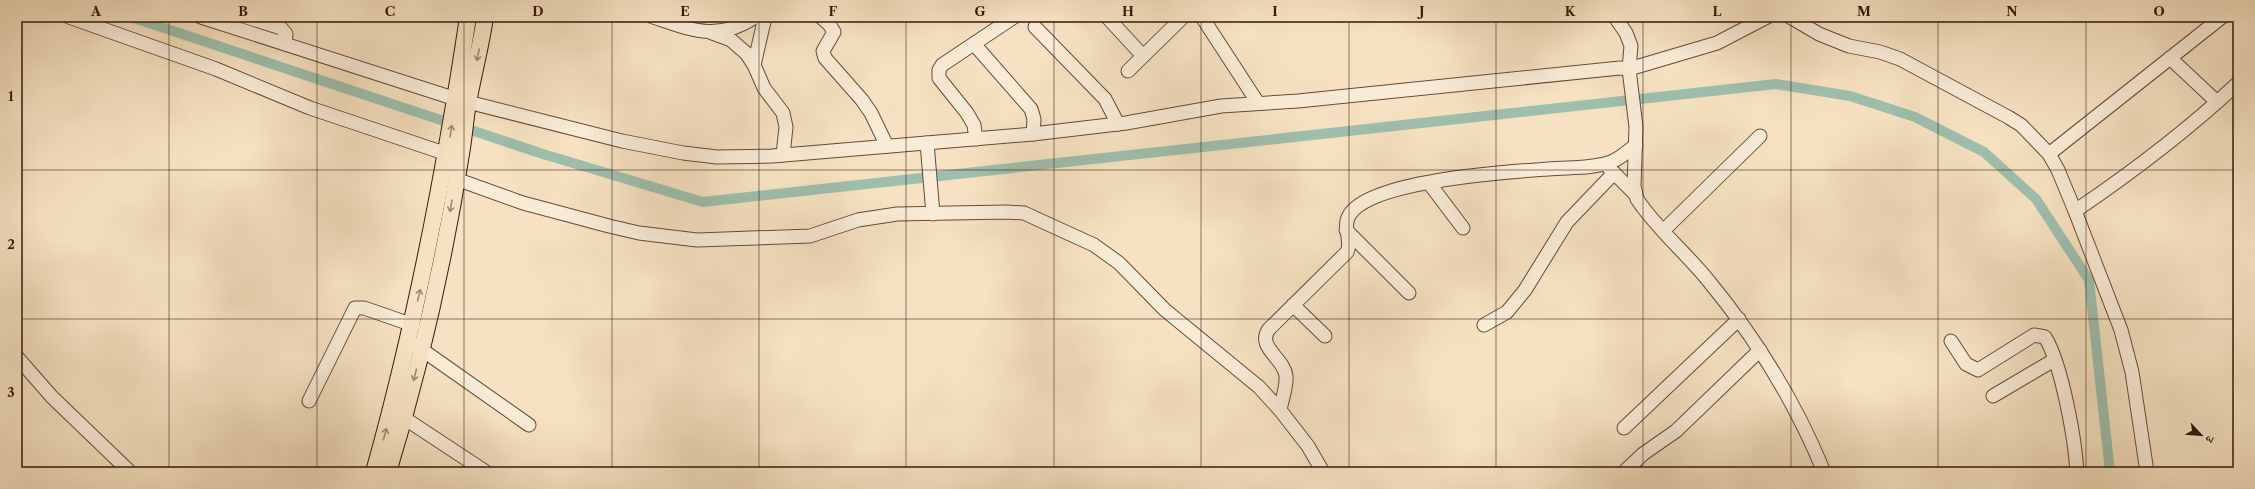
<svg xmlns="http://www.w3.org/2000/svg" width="2255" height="489" viewBox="0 0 2255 489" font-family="'Libre Caslon Text','Noto Serif Devanagari',serif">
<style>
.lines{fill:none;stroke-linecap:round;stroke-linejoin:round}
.canal{stroke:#9ebfad;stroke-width:10}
.minor-casing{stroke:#644a39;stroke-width:15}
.major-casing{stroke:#34170b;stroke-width:18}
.minor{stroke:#f9ecd7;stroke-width:13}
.major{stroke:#f6e2c2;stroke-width:16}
.oneway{stroke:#9f8770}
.grid{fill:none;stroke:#34170b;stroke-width:1;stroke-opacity:0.55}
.neatline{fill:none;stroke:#34170b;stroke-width:1.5}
.grid-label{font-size:13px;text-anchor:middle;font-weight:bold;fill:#34170b}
</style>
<rect width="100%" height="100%" fill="#f6e2c2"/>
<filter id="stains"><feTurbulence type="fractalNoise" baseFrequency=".005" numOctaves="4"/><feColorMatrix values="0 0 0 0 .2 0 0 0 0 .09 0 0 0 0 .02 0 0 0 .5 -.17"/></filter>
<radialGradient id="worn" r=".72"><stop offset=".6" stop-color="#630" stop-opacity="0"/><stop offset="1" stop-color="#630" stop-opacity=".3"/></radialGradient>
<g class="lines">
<path class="canal" d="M131 17 543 154 703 202 1776 84 1850 96 1915 117 1984 152 2036 199 2089 280 2110 472"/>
<defs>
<g id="minor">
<path d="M69 17 216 69 310 108 447 154"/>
<path d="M201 17 456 99 622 141 683 153 717 157 772 156 1033 134 1126 123 1221 106 1298 101 1620 68 1629 69 1717 43 1767 17"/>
<path d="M246 17 281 28 286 34 285 44"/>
<path d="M653 17C692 30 717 42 755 17"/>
<path d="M821 17 829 24 834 32 823 51 825 58 862 100 871 113 887 146"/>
<path d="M1107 17 1143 56"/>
<path d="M1202 17 1258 103"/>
<path d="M1615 17 1626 33 1631 46 1629 69 1636 127 1634 186 1637 199C1656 228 1685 252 1707 279 1756 338 1795 401 1824 472"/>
<path d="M1790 17 1819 34 1849 46 1880 52 1900 59 2008 117 2021 125 2049 154 2058 170 2075 211 2121 330 2132 372 2147 472"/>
<path d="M1035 27 1105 99 1118 124"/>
<path d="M712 33 731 40 746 53 754 65 764 88 783 113 786 127 783 155"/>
<path d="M974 44 1031 109 1034 119 1033 134"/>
<path d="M2170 58 2217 102"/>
<path d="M754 65 765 17"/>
<path d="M1128 71 1183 17"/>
<path d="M976 139 974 125 967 113 939 78V70L942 65 1014 17"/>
<path d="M927 143 933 214"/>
<path d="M2049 154 2222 17"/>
<path d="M1609 168 1635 194"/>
<path d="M456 179 523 203 609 226 639 233 697 240 810 236 858 220 897 214 1007 212 1024 213 1037 219 1094 245 1119 263 1165 310 1259 387 1280 410 1308 446 1323 472"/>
<path d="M1429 183 1463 228"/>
<path d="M2075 211C2131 173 2189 129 2238 83"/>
<path d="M1346 230 1409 293"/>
<path d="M1664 230 1760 136"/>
<path d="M1293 305 1325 336"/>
<path d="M1484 325 1507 312 1525 290 1567 222 1614 173"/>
<path d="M1951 341 1966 364 1978 370 2034 335 2045 337C2062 365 2075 439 2077 472"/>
<path d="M414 346 421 349 529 425"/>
<path d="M17 357 52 397 130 472"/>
<path d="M1993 396 2054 360"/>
<path d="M309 401 355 308H364L413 325"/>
<path d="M1280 410C1282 399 1287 387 1286 376 1284 358 1256 347 1269 329L1347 252C1353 240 1341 227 1350 214 1373 180 1506 172 1548 169 1568 167 1592 169 1611 162 1621 158 1628 151 1636 145"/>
<path d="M404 418 486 472"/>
<path d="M1624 428 1739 319"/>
<path d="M1624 472 1643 454 1676 431 1760 350"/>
</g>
<g id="major">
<path d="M374 472C416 322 445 171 468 17"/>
<path d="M388 472C420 368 444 261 461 154 464 137 465 120 468 103 473 74 481 46 485 17"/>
</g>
</defs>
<use href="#minor" class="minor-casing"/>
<use href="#major" class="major-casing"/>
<use href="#minor" class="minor"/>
<use href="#major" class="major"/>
</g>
<defs><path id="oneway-shaft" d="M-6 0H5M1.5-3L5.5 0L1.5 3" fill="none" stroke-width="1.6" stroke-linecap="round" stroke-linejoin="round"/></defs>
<g class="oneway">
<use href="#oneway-shaft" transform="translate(478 55) rotate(102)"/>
<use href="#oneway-shaft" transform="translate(451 131) rotate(-81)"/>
<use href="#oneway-shaft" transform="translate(451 206) rotate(100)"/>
<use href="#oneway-shaft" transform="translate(419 295) rotate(-77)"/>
<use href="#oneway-shaft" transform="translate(415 375) rotate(104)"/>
<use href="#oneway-shaft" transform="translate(385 434) rotate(-74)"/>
</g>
<path class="grid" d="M169 17V472M317 17V472M464 17V472M612 17V472M759 17V472M906 17V472M1054 17V472M1201 17V472M1349 17V472M1496 17V472M1643 17V472M1791 17V472M1938 17V472M2086 17V472M17 170H2238M17 319H2238"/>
<rect width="2255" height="489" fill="none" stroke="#f6e2c2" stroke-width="44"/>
<g transform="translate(2201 435) rotate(116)" stroke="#f9ecd7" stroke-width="3" paint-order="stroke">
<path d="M0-3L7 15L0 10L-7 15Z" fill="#34170b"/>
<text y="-6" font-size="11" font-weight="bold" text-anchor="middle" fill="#34170b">उ</text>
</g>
<rect x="22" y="22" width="2211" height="445" class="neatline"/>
<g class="grid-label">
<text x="96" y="16">A</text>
<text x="243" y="16">B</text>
<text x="390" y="16">C</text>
<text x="538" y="16">D</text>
<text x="685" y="16">E</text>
<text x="833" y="16">F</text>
<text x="980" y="16">G</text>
<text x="1128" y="16">H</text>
<text x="1275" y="16">I</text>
<text x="1422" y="16">J</text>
<text x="1570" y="16">K</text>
<text x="1717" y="16">L</text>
<text x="1864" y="16">M</text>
<text x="2012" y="16">N</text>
<text x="2159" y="16">O</text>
<text x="11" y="101">1</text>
<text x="11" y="249">2</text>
<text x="11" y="397">3</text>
</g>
<rect width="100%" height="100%" filter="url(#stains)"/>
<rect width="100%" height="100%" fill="url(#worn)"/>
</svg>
